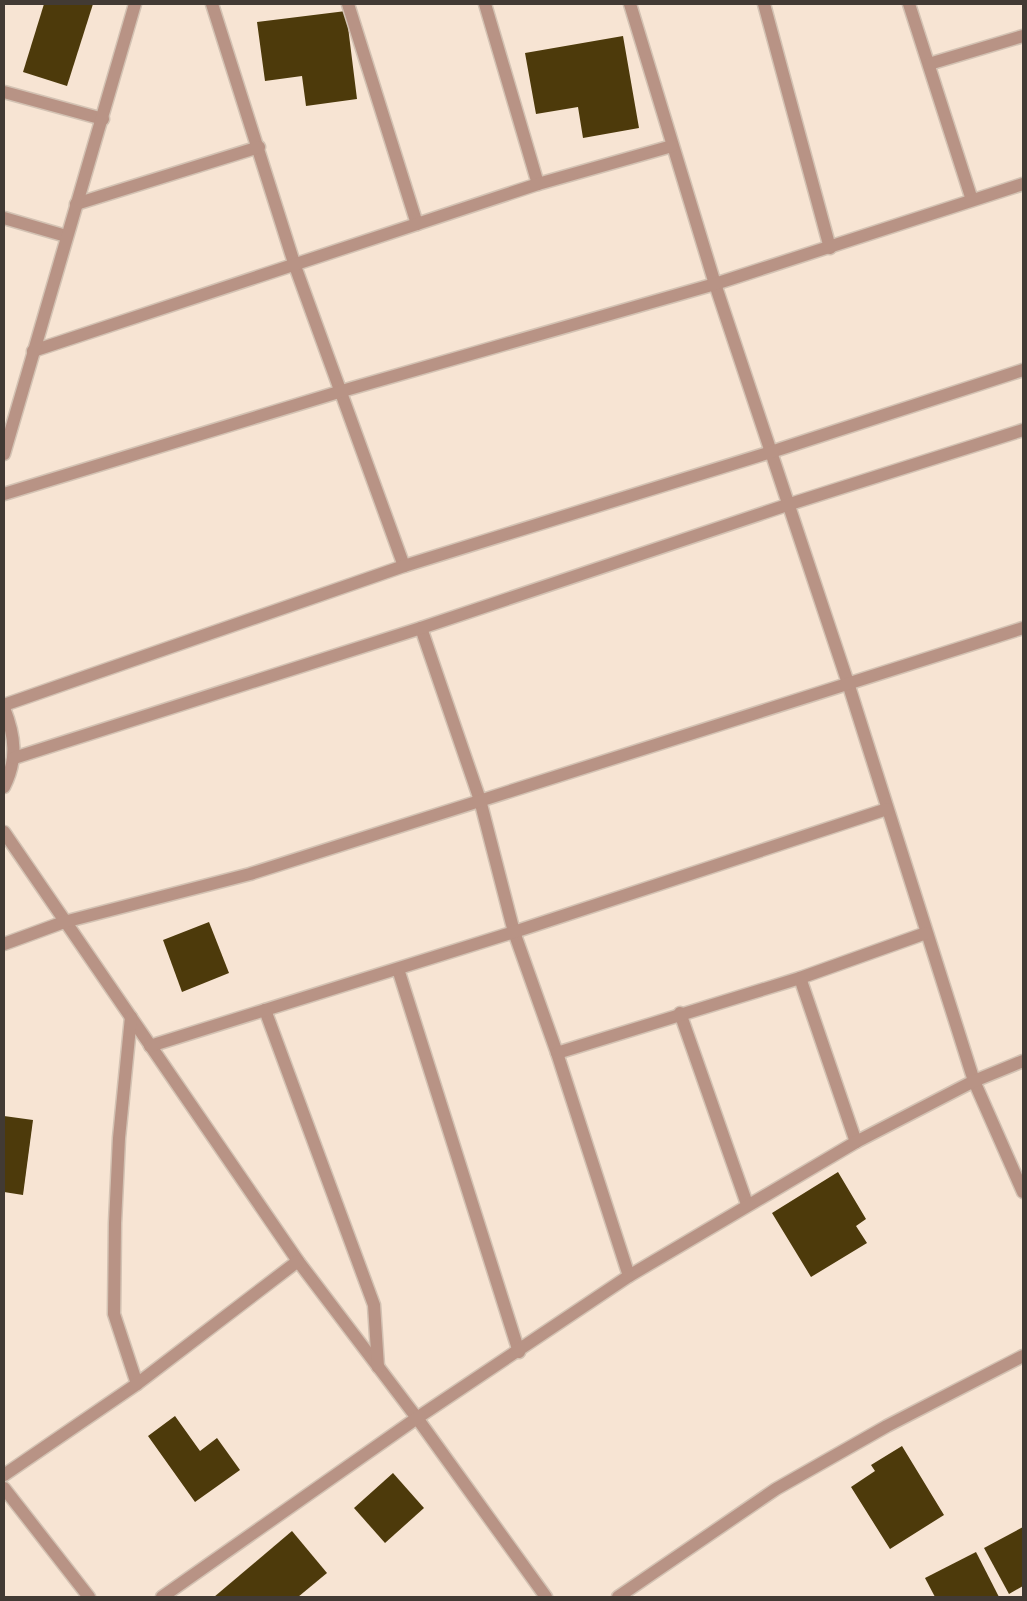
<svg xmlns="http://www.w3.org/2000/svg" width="1027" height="1601" viewBox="0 0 1027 1601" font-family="Spectral,serif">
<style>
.building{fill:#4d3a0b}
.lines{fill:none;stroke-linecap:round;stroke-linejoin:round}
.minor-casing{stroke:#d3c2b3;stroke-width:15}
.minor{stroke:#b89385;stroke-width:12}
</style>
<rect width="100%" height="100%" fill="#f7e4d3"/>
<g class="building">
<path d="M44 4H93L67 86 23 72Z"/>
<path d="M346 11 357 99 306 106 302 76 265 81 257 22Z"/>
<path d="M623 36 639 128 583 138 578 107 536 114 525 53Z"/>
<path d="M209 922 229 973 182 992 163 940Z"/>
<path d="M4 1116 33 1120 23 1195 4 1192Z"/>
<path d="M838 1172 866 1219 856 1226 867 1243 811 1277 772 1213Z"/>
<path d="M175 1416 200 1451 217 1438 240 1470 195 1502 148 1436Z"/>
<path d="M902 1446 944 1515 890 1549 851 1487 875 1471 871 1465Z"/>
<path d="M393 1473 424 1508 385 1543 354 1508Z"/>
<path d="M1023 1527V1586L1009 1594 984 1548Z"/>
<path d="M292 1531 327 1573 298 1597H214Z"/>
<path d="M976 1552 999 1597H935L925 1578Z"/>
</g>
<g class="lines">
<defs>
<g id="minor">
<path d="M212 4 295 266 404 566"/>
<path d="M348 4 417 224"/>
<path d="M485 4 538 184"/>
<path d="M630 4 715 284 848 683 974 1081 1023 1192"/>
<path d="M764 4 830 248"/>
<path d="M909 4 972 200"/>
<path d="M929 64 1023 36"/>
<path d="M4 92 103 119"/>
<path d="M76 204 259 147"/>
<path d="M4 218 66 236"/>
<path d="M33 351 538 184 672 146"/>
<path d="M4 454 135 4"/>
<path d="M4 494 342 391 715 284 1023 184"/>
<path d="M421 628 480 800 514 932 557 1053 629 1276"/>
<path d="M4 705 404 566 771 452 1023 370"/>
<path d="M4 708C15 736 18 759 4 787"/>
<path d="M14 758 421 628 787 505 1023 430"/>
<path d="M4 832 298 1261 417 1418 546 1597"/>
<path d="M4 944 64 922 250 874 1023 628"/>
<path d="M398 969 519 1352"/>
<path d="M800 978 856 1142"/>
<path d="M265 1010 374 1305 378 1367"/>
<path d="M680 1013 747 1204"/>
<path d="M131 1017 119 1138 115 1223 114 1314 137 1384"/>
<path d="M150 1046 514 932 887 809"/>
<path d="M557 1053 800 978 926 933"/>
<path d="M4 1475 137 1384 298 1261"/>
<path d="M4 1488 89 1597"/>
<path d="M162 1597 417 1418 629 1276 856 1142 974 1081 1023 1061"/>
<path d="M618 1597 776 1489 887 1426 1023 1356"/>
</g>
</defs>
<use href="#minor" class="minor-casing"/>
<use href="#minor" class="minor"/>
</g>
<rect width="1027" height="1601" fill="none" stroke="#423a34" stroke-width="10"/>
</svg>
